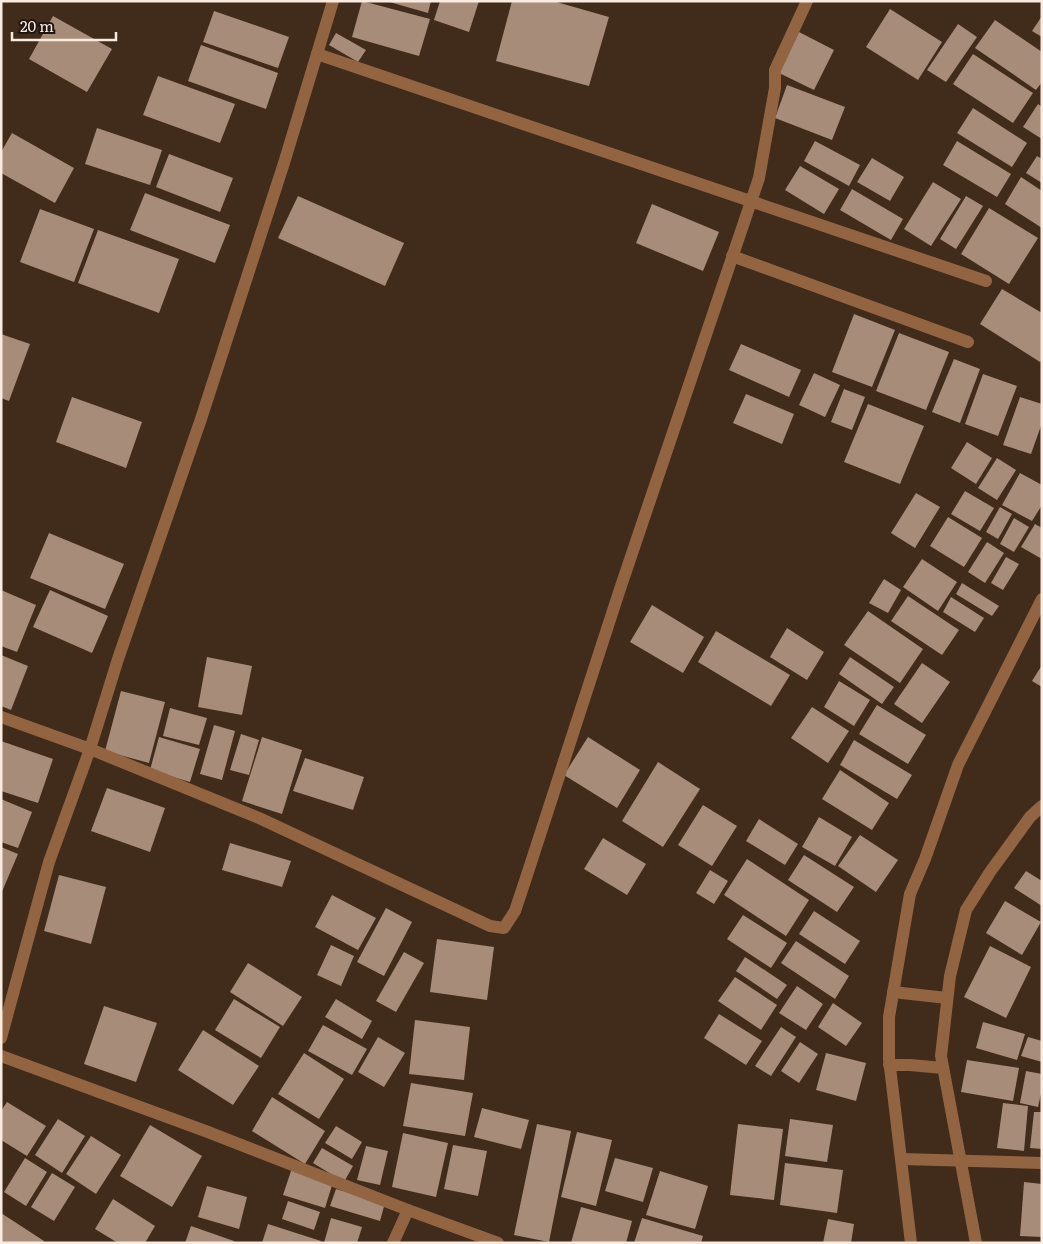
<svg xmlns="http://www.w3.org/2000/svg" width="1043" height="1244" viewBox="0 0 1043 1244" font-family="Literata,serif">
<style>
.building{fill:#a78c79}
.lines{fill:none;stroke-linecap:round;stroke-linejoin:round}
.minor{stroke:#926442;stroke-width:12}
</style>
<rect width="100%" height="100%" fill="#412b1a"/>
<g class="building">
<path d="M362 1 430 19 419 56 352 37Z"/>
<path d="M386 1H431L428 13Z"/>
<path d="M440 1H479L469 32 434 20Z"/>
<path d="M512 1H553L609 17 589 86 496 61Z"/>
<path d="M890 9 942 42 918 80 866 47Z"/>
<path d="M214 11 289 37 278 68 203 42Z"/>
<path d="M53 16 112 49 87 92 29 59Z"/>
<path d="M1042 16V37L1032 31Z"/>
<path d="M995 20 1042 52V82L1036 90 975 48Z"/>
<path d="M958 24 977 37 946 82 927 70Z"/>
<path d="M799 32 834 50 814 90 779 73Z"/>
<path d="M336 33 366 50 358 62 329 45Z"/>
<path d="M201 45 278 73 266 109 188 81Z"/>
<path d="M973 54 1033 93 1013 123 953 84Z"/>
<path d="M158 76 235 104 220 143 143 115Z"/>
<path d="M787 85 845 107 832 140 775 118Z"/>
<path d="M1038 104 1042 107V139L1023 127Z"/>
<path d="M973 108 1027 143 1012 167 957 133Z"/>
<path d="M97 128 162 150 150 185 85 164Z"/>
<path d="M12 133 74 168 55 203 1 173V152Z"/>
<path d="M815 141 860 165 849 186 804 161Z"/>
<path d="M957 141 1011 174 997 197 943 165Z"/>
<path d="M169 154 233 178 220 212 156 187Z"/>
<path d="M1037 156 1042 159V183L1026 173Z"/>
<path d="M872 158 904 177 890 201 857 182Z"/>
<path d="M800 166 839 189 824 214 785 190Z"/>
<path d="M1021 177 1042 191V228L1005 204Z"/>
<path d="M933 182 961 199 931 246 904 229Z"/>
<path d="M852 189 903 219 891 240 840 210Z"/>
<path d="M145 193 230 225 215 263 130 230Z"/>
<path d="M298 196 404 243 385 286 278 238Z"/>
<path d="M966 196 983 206 956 249 940 239Z"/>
<path d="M652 204 719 232 703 271 636 243Z"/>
<path d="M989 208 1038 238 1009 284 961 254Z"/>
<path d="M40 209 94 229 74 282 20 262Z"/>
<path d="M98 230 179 259 159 313 78 283Z"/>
<path d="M1002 289 1042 313V359L1040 362 980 324Z"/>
<path d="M854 314 895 330 872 387 832 372Z"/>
<path d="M899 333 949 352 926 410 876 391Z"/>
<path d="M1 334 30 344 9 401 1 398Z"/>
<path d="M741 344 801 370 789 397 729 370Z"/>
<path d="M954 359 980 369 960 423 932 412Z"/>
<path d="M814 373 840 385 825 417 799 405Z"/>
<path d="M983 374 1017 386 998 436 965 424Z"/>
<path d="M844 389 865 397 852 430 831 422Z"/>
<path d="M746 394 794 414 782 444 733 423Z"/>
<path d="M72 397 142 422 126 468 56 442Z"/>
<path d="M1020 397 1042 404V423L1031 454 1003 445Z"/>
<path d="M868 404 924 426 900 484 844 462Z"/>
<path d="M967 442 992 458 976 484 951 468Z"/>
<path d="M997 458 1016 470 997 500 978 488Z"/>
<path d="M1020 473 1042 485V505L1032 521 1002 505Z"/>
<path d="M965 491 994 508 980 531 951 514Z"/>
<path d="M916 493 940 507 915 548 891 533Z"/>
<path d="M1000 507 1012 514 998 539 986 532Z"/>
<path d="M948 517 982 538 964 567 930 546Z"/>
<path d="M1014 518 1029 527 1014 552 1000 544Z"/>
<path d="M1035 524 1042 528V559L1021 547Z"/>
<path d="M49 533 124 564 105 609 30 578Z"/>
<path d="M987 542 1004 553 985 583 968 572Z"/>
<path d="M1006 557 1019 564 1003 590 991 583Z"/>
<path d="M922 559 957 582 938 611 903 587Z"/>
<path d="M884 579 901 590 888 613 869 603Z"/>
<path d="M962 583 999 606 992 616 956 594Z"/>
<path d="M1 590 36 605 17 652 1 646Z"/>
<path d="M50 590 108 616 92 653 33 627Z"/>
<path d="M908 596 959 630 942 655 891 621Z"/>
<path d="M951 597 984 618 975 632 943 612Z"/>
<path d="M652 605 704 637 683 673 630 642Z"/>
<path d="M868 611 923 649 900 683 844 645Z"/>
<path d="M787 628 824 652 807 680 770 657Z"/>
<path d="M716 631 790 675 771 706 698 662Z"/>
<path d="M1 655 28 666 11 710 1 706Z"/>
<path d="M207 657 252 666 242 715 198 707Z"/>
<path d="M850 657 894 687 882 704 839 674Z"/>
<path d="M922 663 950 682 922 723 894 704Z"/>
<path d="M1042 665V687L1032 681Z"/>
<path d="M839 681 870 700 854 726 824 707Z"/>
<path d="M121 691 165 702 149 763 105 751Z"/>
<path d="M877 705 926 735 908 764 859 734Z"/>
<path d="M812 707 849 731 828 763 791 738Z"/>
<path d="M170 708 207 718 199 745 163 736Z"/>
<path d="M214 725 235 731 222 780 200 774Z"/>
<path d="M241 734 259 740 249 775 230 770Z"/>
<path d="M159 737 200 749 190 782 150 770Z"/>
<path d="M262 737 302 750 282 814 242 801Z"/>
<path d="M588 737 640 770 617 808 564 775Z"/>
<path d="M854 740 912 775 897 799 840 765Z"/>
<path d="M1 741 53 759 38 803 1 791Z"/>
<path d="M305 758 364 777 353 810 293 791Z"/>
<path d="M658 762 700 789 663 847 622 821Z"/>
<path d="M840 770 889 803 872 830 822 799Z"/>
<path d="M107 788 165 808 150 852 91 831Z"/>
<path d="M1 799 32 812 18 848 1 842Z"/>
<path d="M703 805 737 826 712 866 678 845Z"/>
<path d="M819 817 852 837 835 866 802 847Z"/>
<path d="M759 819 798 844 785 865 746 841Z"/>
<path d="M860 835 898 860 876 892 838 866Z"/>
<path d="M603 838 646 864 627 895 584 869Z"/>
<path d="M230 843 291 861 282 887 222 870Z"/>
<path d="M1 847 18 854 1 894Z"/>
<path d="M804 855 854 887 837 912 788 880Z"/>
<path d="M747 859 809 900 786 936 724 895Z"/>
<path d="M710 870 728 881 714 904 696 893Z"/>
<path d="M1026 871 1042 881V906L1014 888Z"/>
<path d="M59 875 106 887 91 944 44 931Z"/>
<path d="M332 895 376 918 358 950 315 927Z"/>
<path d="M1005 901 1041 922 1022 955 986 933Z"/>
<path d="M386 908 412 922 384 976 357 962Z"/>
<path d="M814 911 860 941 845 964 799 934Z"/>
<path d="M743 915 787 943 771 968 727 939Z"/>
<path d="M437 939 494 947 487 1000 430 992Z"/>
<path d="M796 941 849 976 835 999 781 963Z"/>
<path d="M331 945 354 956 341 986 317 975Z"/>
<path d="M990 946 1031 967 1006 1018 964 997Z"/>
<path d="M404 952 424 963 396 1012 376 1001Z"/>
<path d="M745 957 787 985 777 999 736 971Z"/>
<path d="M248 963 302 997 283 1026 230 992Z"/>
<path d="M735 977 777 1005 761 1030 718 1001Z"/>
<path d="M797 986 823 1004 806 1030 779 1013Z"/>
<path d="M234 999 280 1027 261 1058 215 1030Z"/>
<path d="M336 999 372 1021 362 1039 325 1017Z"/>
<path d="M833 1003 862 1023 846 1046 818 1027Z"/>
<path d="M104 1006 157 1023 136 1082 84 1064Z"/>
<path d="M719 1014 762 1041 746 1065 704 1038Z"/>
<path d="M415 1020 470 1027 464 1080 409 1074Z"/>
<path d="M983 1022 1025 1034 1017 1060 976 1048Z"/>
<path d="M323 1025 367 1049 352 1075 308 1051Z"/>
<path d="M781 1027 796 1037 771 1076 755 1066Z"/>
<path d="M203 1030 259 1066 233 1105 178 1070Z"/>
<path d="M378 1037 405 1053 384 1087 358 1072Z"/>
<path d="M1028 1037 1042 1041V1062L1021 1056Z"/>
<path d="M800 1042 818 1054 799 1083 781 1071Z"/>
<path d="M304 1053 344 1079 319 1119 278 1094Z"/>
<path d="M826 1053 866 1063 856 1101 816 1090Z"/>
<path d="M967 1060 1019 1068 1013 1101 961 1092Z"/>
<path d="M1026 1071 1042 1074V1089L1038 1107 1020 1103Z"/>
<path d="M411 1083 473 1093 465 1136 403 1126Z"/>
<path d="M272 1097 325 1131 305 1164 252 1131Z"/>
<path d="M7 1102 46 1126 27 1156 1 1140V1111Z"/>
<path d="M1003 1103 1028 1106 1024 1151 997 1148Z"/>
<path d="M482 1108 529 1120 521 1149 474 1137Z"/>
<path d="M1034 1112H1042V1149L1030 1148Z"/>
<path d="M58 1119 85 1136 62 1173 35 1155Z"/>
<path d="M790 1119 833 1125 827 1162 785 1156Z"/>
<path d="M537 1124 571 1131 549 1242 514 1235Z"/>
<path d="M738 1124 783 1129 774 1200 730 1195Z"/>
<path d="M150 1125 202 1156 172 1207 120 1176Z"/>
<path d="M336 1126 362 1142 352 1159 325 1143Z"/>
<path d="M577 1132 612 1140 596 1206 561 1197Z"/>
<path d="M403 1133 448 1143 436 1197 392 1187Z"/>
<path d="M91 1136 121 1155 96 1194 66 1174Z"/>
<path d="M453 1145 487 1151 478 1196 444 1189Z"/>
<path d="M366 1146 388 1151 380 1185 357 1180Z"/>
<path d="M322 1148 353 1166 344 1182 313 1163Z"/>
<path d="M25 1158 47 1172 26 1206 4 1192Z"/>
<path d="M615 1158 653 1168 643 1202 605 1191Z"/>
<path d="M785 1163 843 1170 837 1213 780 1205Z"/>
<path d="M292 1168 333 1182 325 1208 283 1195Z"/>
<path d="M660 1171 708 1186 695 1229 646 1215Z"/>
<path d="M52 1173 75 1187 54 1221 31 1207Z"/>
<path d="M1024 1182 1042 1184V1237L1020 1236Z"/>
<path d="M207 1186 247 1197 239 1229 198 1217Z"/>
<path d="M336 1189 385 1203 380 1221 330 1206Z"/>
<path d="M113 1199 155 1226 145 1243H118L95 1229Z"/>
<path d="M288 1201 320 1212 314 1230 282 1219Z"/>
<path d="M581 1207 632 1221 626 1243H571Z"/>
<path d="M1 1213 44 1241 43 1243H1Z"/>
<path d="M331 1218 362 1227 357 1243H324Z"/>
<path d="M642 1218 703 1236 701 1243H634Z"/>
<path d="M828 1219 854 1224 851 1243H823Z"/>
<path d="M268 1224 321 1241 320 1243H262Z"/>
<path d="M191 1226 234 1241V1243H185Z"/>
</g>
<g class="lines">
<g class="minor">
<path d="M317 54 986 281"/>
<path d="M732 256 968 342"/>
<path d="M1 717 90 749 259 818 490 926 504 928 515 911 525 881 620 589 759 178 775 88V70L807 1"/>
<path d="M893 992 947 998"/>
<path d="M1 1038 49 862 90 749 118 659 201 419 284 163 333 1"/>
<path d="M1 1056 208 1132 408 1210 498 1243"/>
<path d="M889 1065H910L943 1068"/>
<path d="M902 1159 1042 1163"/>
<path d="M393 1243 408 1210"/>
<path d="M911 1243 889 1059V1017L910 894 925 859 958 765 1042 599"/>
<path d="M976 1243 941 1056 950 976 966 910 990 872 1030 817 1042 806"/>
</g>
</g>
<rect width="1043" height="1244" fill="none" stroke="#faebe0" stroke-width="5"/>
<path d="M12 32v8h104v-8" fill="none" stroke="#faebe0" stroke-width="2.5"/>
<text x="20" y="32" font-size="15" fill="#faebe0" stroke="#20160f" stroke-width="4" paint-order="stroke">20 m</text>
</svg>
